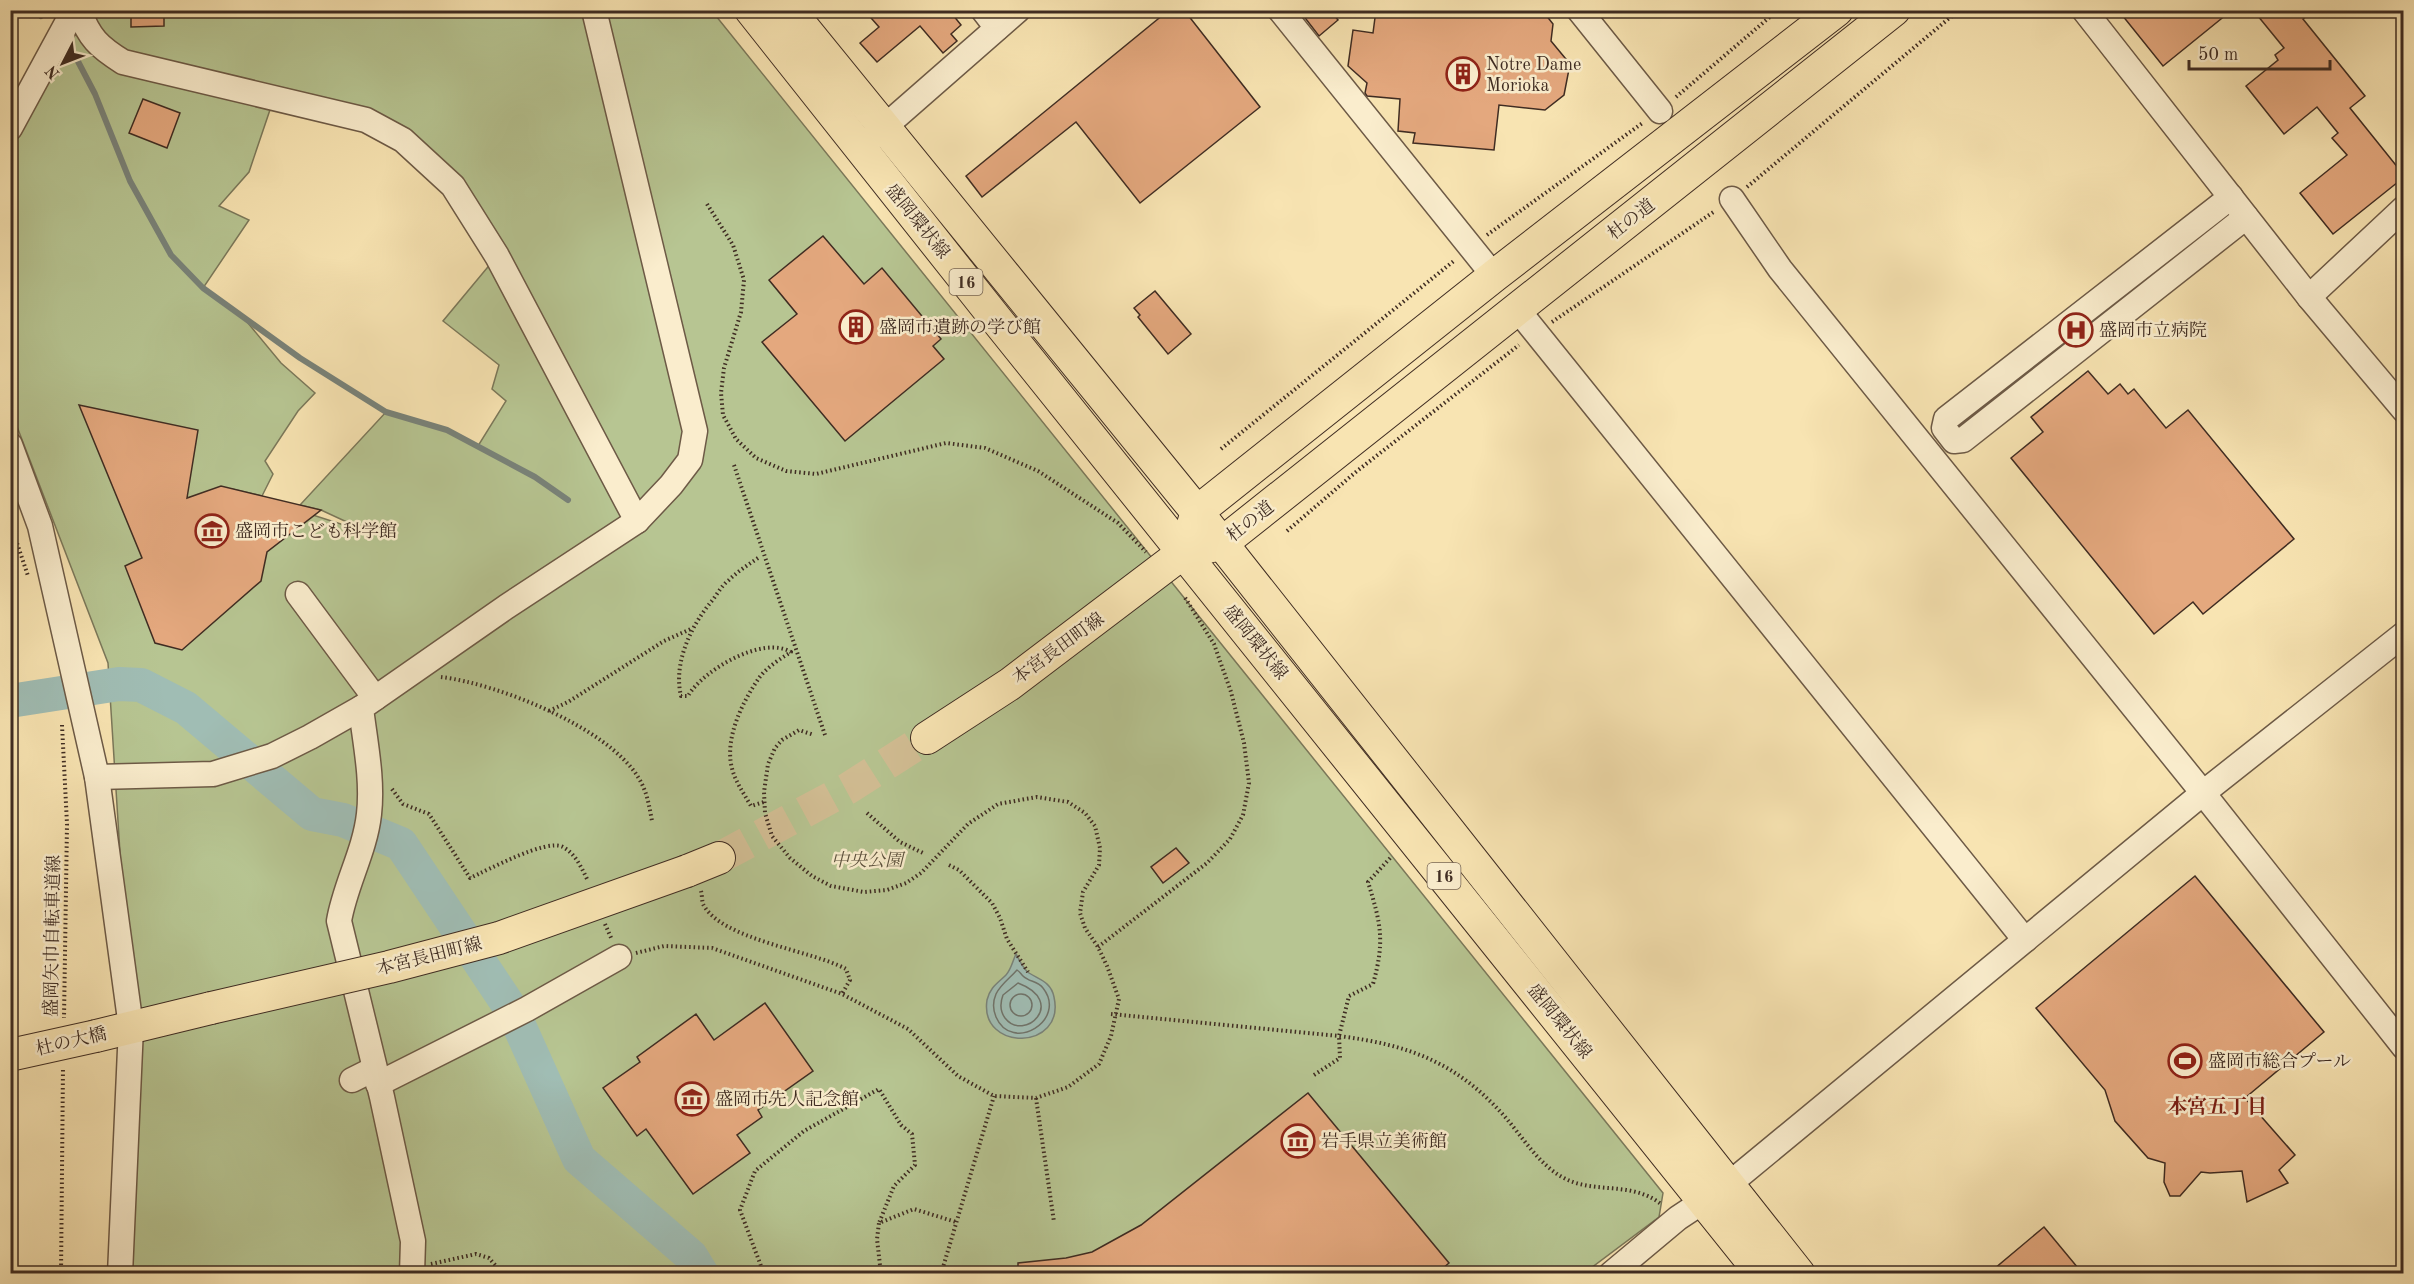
<svg xmlns="http://www.w3.org/2000/svg" width="2414" height="1284" viewBox="0 0 2414 1284" font-family="'Old Standard TT','Noto Serif JP',serif">
<style>
.green{fill:#b7c592;stroke:#7b785a;stroke-width:1.5;fill-rule:evenodd}
.water{fill:#a0bdb4;stroke:#79837a;stroke-width:1.5}
.lines{fill:none;stroke-linecap:round;stroke-linejoin:round}
.shore{stroke:#70746b;stroke-width:1.5}
.stream{stroke:#79837a;stroke-width:6}
.river{stroke:#a0bdb4;stroke-width:34}
.building{fill:#e4a87e;stroke:#3f2c22;stroke-width:1.5}
.major-tunnel{stroke:#d3bf95;stroke-width:32;stroke-dasharray:32 16;stroke-linecap:butt}
.minor-casing{stroke:#6d5a46;stroke-width:27}
.major-casing{stroke:#3f2c22;stroke-width:34}
.path{stroke:#3f2c22;stroke-width:4;stroke-dasharray:1.5 3;stroke-linecap:butt}
.minor{stroke:#faedcd;stroke-width:24}
.major{stroke:#f8e4b2;stroke-width:32}
.major-bridge-casing{stroke:#3f2c22;stroke-width:34;stroke-linecap:butt}
.major-bridge{stroke:#f8e4b2;stroke-width:32}
.labels{text-anchor:middle;stroke-width:5;stroke-linejoin:round;paint-order:stroke}
.shield{fill:#faedcd;stroke:#765;stroke-width:1.5}
.shield-label{font-size:16px;font-weight:bold;fill:#3f2c22}
.poi-label{font-size:18px;fill:#3f2c22;stroke:#faedcd;text-anchor:start}
.street-label{font-size:18px;fill:#3f2c22;stroke:#faedcd}
.park-label{font-size:18px;font-style:italic;fill:#5d523e;stroke:#faedcd}
.neighbourhood-label{font-size:20px;font-weight:bold;fill:#7a1f14;stroke:#faedcd}
</style>
<rect width="100%" height="100%" fill="#f8e4b2"/>
<filter id="stains"><feTurbulence type="fractalNoise" baseFrequency=".00333" numOctaves="4"/><feColorMatrix values="0 0 0 0 .2 0 0 0 0 .09 0 0 0 0 .02 0 0 0 .5 -.17"/></filter>
<radialGradient id="worn" r=".72"><stop offset=".6" stop-color="#630" stop-opacity="0"/><stop offset="1" stop-color="#630" stop-opacity=".3"/></radialGradient>
<path class="green" d="M91 11H712L1663 1193 1659 1217 1583 1274 120 1273 131 1027 108 663 11 411V151L72 33 98 46ZM274 98 403 140 497 256 443 321 499 365 492 389 506 401 478 446 447 430 386 412 300 505 321 510 375 535 232 489 262 496 273 474 265 461 298 411 315 393 281 363 243 317 203 288 249 220 219 206 249 172Z"/>
<path class="water" d="M1016 954C1019 959 1023 969 1029 973 1040 980 1051 982 1054 997 1066 1051 979 1052 987 1000 990 987 998 983 1006 975 1011 970 1013 960 1016 954Z"/>
<g class="lines">
<g class="shore">
<path d="M1017 970C1020 972 1021 974 1023 976 1029 982 1038 981 1043 988 1068 1020 1012 1054 996 1017 993 1010 993 1001 996 994 1000 985 1011 977 1017 970Z"/>
<path d="M1018 983C1068 1002 1024 1043 1005 1018 1000 1011 1000 1003 1003 995Z"/>
<circle cx="1021" cy="1005" r="11"/>
</g>
<g class="stream">
<path d="M36 10 41 16"/>
<path d="M65 43 72 50 95 94 130 181 171 255 203 288 300 358 386 412 447 430 535 477 568 500"/>
</g>
<path class="river" d="M10 701 119 684 141 685 186 708 312 814 343 820 401 844 513 1012 579 1159 691 1256 702 1274"/>
</g>
<g class="building">
<path d="M131 10H164V26L131 27Z"/>
<path d="M864 10H949L961 25 951 34 957 41 943 53 920 26 877 62 860 43 879 27Z"/>
<path d="M1169 10H1184L1260 107 1140 203 1076 122 982 197 966 176Z"/>
<path d="M1299 10H1330L1338 20 1319 36Z"/>
<path d="M1376 10H1542L1553 24 1551 41 1570 64 1564 95 1545 110 1499 105 1494 150 1413 143 1415 133 1398 131 1400 99 1367 96 1365 93 1367 83 1348 66 1353 30 1373 33Z"/>
<path d="M2118 10H2232L2163 66Z"/>
<path d="M2253 10H2314L2303 19 2365 96 2350 108 2403 174V178L2333 234 2300 193 2347 155 2332 138 2338 133 2317 107 2284 134 2246 86 2278 60 2275 55 2284 48Z"/>
<path d="M143 99 180 113 167 148 129 133Z"/>
<path d="M823 236 864 284 882 268 941 339 933 346 944 359 845 441 762 342 797 314 769 280Z"/>
<path d="M1155 291 1191 334 1168 354 1138 317 1140 315 1134 308Z"/>
<path d="M2088 371 2108 394 2120 384 2128 394 2134 389 2166 428 2188 410 2294 539 2203 614 2193 602 2154 634 2011 458 2043 432 2031 417Z"/>
<path d="M79 405 198 430 187 498 221 486 321 510 267 552 261 581 182 650 155 643 125 566 142 558Z"/>
<path d="M1176 848 1189 863 1163 883 1151 867Z"/>
<path d="M2195 876 2324 1032 2245 1098 2295 1155 2279 1170 2288 1183 2247 1202 2242 1171 2210 1173 2201 1172 2180 1196H2170L2164 1182 2165 1163 2148 1158 2115 1121 2105 1090 2036 1008Z"/>
<path d="M765 1003 813 1071 758 1110 762 1117 737 1135 750 1153 693 1194 646 1129 637 1136 603 1088 640 1062 637 1057 696 1014 714 1040Z"/>
<path d="M1308 1093 1449 1263 1436 1274H1018V1263L1066 1258 1092 1252 1141 1225Z"/>
<path d="M2044 1227 2083 1274H1988Z"/>
</g>
<g class="lines">
<path class="major-tunnel" d="M719 858 847 789 927 738"/>
<defs>
<g id="minor">
<path d="M79 10C89 38 99 47 123 62L366 120 403 140 453 186 497 256 637 521"/>
<path d="M983 10 997 28"/>
<path d="M1280 10 1494 276"/>
<path d="M1579 10 1660 111"/>
<path d="M2084 10 2309 297 2404 410"/>
<path d="M10 128 74 10"/>
<path d="M873 137 1018 10"/>
<path d="M2231 197 1946 419 1944 428 1954 441 1963 440 2246 217"/>
<path d="M1732 199 1780 269 2203 793 2404 1047"/>
<path d="M2309 297 2404 208"/>
<path d="M1517 309 2025 940"/>
<path d="M10 445 40 526 97 777 131 1027 120 1274"/>
<path d="M298 594 375 698"/>
<path d="M97 777 213 774 272 756 310 737 361 708"/>
<path d="M352 1080 374 1069"/>
<path d="M378 1084 527 1009 619 957"/>
<path d="M412 1274 413 1241 382 1097 339 921C345 885 365 851 369 814 373 779 365 742 361 708L506 607 637 521 671 485 690 460 695 431 594 10"/>
<path d="M1611 1274 1678 1218 1728 1185 2203 793 2404 634"/>
</g>
<g id="major">
<path d="M751 10 996 319 1762 1274"/>
<path d="M789 10 1197 512 1799 1274"/>
<path d="M1191 531 1197 512 1494 276 1837 10"/>
<path d="M927 738 1010 684 1184 552 1221 544 1894 10"/>
<path d="M687 871 719 858"/>
<path d="M96 1036 211 1008"/>
</g>
</defs>
<use href="#minor" class="minor-casing"/>
<use href="#major" class="major-casing"/>
<g class="path">
<path d="M1676 97 1778 10"/>
<path d="M1747 187 1959 10"/>
<path d="M707 204 733 245 744 280 741 312 724 368 721 393 723 415 736 439 756 458 786 471 816 474 946 443 985 448 1038 471 1118 523 1146 552"/>
<path d="M1487 235 1644 122"/>
<path d="M1552 322 1715 211"/>
<path d="M1221 449 1455 260"/>
<path d="M734 465 825 735"/>
<path d="M10 522 28 576"/>
<path d="M1287 531 1357 471 1519 345"/>
<path d="M758 558C748 565 738 571 729 580 721 586 717 595 711 602 691 626 673 663 681 696H688C703 670 763 635 791 652 780 659 767 667 759 678 743 701 726 735 731 764 734 780 743 792 751 806L764 802"/>
<path d="M441 677C498 684 607 727 638 777 647 791 649 805 652 821"/>
<path d="M549 711 568 702 664 641 693 628"/>
<path d="M62 725 67 824 64 1018"/>
<path d="M392 789 403 804 429 814 470 878C488 870 547 838 563 847 576 854 582 869 588 881"/>
<path d="M867 813 900 842 923 853"/>
<path d="M949 865 959 870 992 903 1000 918 1007 939 1028 972"/>
<path d="M701 891C702 895 702 901 703 904 721 940 811 950 846 969L850 980 842 994"/>
<path d="M605 924 612 940"/>
<path d="M1098 947 1207 863 1230 839 1243 815 1249 783 1244 743 1231 692 1214 644 1184 596"/>
<path d="M636 953 664 946 712 948 842 994 908 1029 958 1076 994 1096 1036 1098 1068 1087 1099 1064 1111 1036 1119 999 1107 966 1098 947 1085 928 1080 913 1083 892 1099 865 1100 848 1095 826 1085 813 1068 802 1037 797 998 804 968 824 921 873 906 883 887 890 864 892 831 886 812 876 790 858 772 836 765 813 764 792 768 764 775 748 782 740 799 730 814 735"/>
<path d="M1111 1014 1339 1036C1410 1045 1458 1063 1506 1118 1523 1138 1539 1164 1562 1177 1593 1195 1630 1180 1661 1204"/>
<path d="M1314 1075 1340 1058 1339 1036 1349 996 1373 984C1385 941 1381 924 1368 882L1392 856"/>
<path d="M1036 1098 1054 1222"/>
<path d="M431 1264 476 1254 489 1258 503 1274"/>
<path d="M61 1274 63 1067"/>
<path d="M764 1274 740 1210 755 1171 804 1131 879 1089 901 1125 912 1134 915 1165 894 1186 879 1223"/>
<path d="M881 1274 877 1239 879 1223 914 1209 956 1222"/>
<path d="M941 1274 994 1096"/>
</g>
<use href="#minor" class="minor"/>
<use href="#major" class="major"/>
<defs>
<g id="major-bridge">
<path d="M211 1008 389 967 499 938 687 871"/>
<path d="M10 1055 96 1036"/>
</g>
</defs>
<use href="#major-bridge" class="major-bridge-casing"/>
<use href="#major-bridge" class="major-bridge"/>
</g>
<defs>
<symbol id="building-ring" viewBox="-11 -11 22 22"><circle r="9.5" fill="#faedcd" stroke="#8f2418" stroke-width="1.5"/><path d="M-4-6H4V6H1V3H-1V6H-4ZM-2.5-4.3h1.7v1.8h-1.7ZM.8-4.3h1.7v1.8H.8ZM-2.5-1h1.7V.8h-1.7ZM.8-1h1.7V.8H.8Z" fill="#8f2418"/></symbol>
<symbol id="hospital-ring" viewBox="-11 -11 22 22"><circle r="9.5" fill="#faedcd" stroke="#8f2418" stroke-width="1.5"/><path d="M-5-5h3v3.5h4V-5h3V5h-3V1.5h-4V5h-3Z" fill="#8f2418"/></symbol>
<symbol id="museum-ring" viewBox="-11 -11 22 22"><circle r="9.5" fill="#faedcd" stroke="#8f2418" stroke-width="1.5"/><path d="M0-6L6-3V-2H-6V-3ZM-5-1h2V3h-2ZM-1-1h2V3h-2ZM3-1h2V3H3ZM-6 4H6V6H-6Z" fill="#8f2418"/></symbol>
<symbol id="stadium-ring" viewBox="-11 -11 22 22"><circle r="9.5" fill="#faedcd" stroke="#8f2418" stroke-width="1.5"/><path d="M0-5a6.5 5 0 1 0 0 10a6.5 5 0 1 0 0-10ZM-3.5-1.8h7v3.6h-7Z" fill="#8f2418"/></symbol>
</defs>
<g fill-rule="evenodd">
<use href="#building-ring" x="1444" y="55" width="38" height="38"/>
<use href="#building-ring" x="837" y="308" width="38" height="38"/>
<use href="#hospital-ring" x="2057" y="311" width="38" height="38"/>
<use href="#museum-ring" x="193" y="512" width="38" height="38"/>
<use href="#stadium-ring" x="2166" y="1042" width="38" height="38"/>
<use href="#museum-ring" x="673" y="1080" width="38" height="38"/>
<use href="#museum-ring" x="1279" y="1122" width="38" height="38"/>
</g>
<g class="labels">
<g class="shield">
<rect x="949.5" y="269" width="33" height="26" rx="4.5"/>
<rect x="1427.5" y="863" width="33" height="26" rx="4.5"/>
</g>
<g class="shield-label">
<text x="966" y="288">16</text>
<text x="1444" y="882">16</text>
</g>
<g class="poi-label">
<text x="1486" y="70">Notre Dame<tspan x="1486" dy="21">Morioka</tspan></text>
<text x="879" y="333">盛岡市遺跡の学び館</text>
<text x="2099" y="336">盛岡市立病院</text>
<text x="235" y="537">盛岡市こども科学館</text>
<text x="2208" y="1067">盛岡市総合プール</text>
<text x="715" y="1105">盛岡市先人記念館</text>
<text x="1321" y="1147">岩手県立美術館</text>
</g>
<g class="street-label">
<text transform="translate(1631 219) rotate(-38)" y="6">杜の道</text>
<text transform="translate(918 221) rotate(51)" y="6">盛岡環状線</text>
<text transform="translate(1250 521) rotate(-38)" y="6">杜の道</text>
<text transform="translate(1256 642) rotate(51)" y="6">盛岡環状線</text>
<text transform="translate(1058 648) rotate(-36)" y="6">本宮長田町線</text>
<text transform="translate(52 936) rotate(-89)" y="6">盛岡矢巾自転車道線</text>
<text transform="translate(429 956) rotate(-14)" y="6">本宮長田町線</text>
<text transform="translate(1560 1021) rotate(51)" y="6">盛岡環状線</text>
<text transform="translate(71 1041) rotate(-13)" y="6">杜の大橋</text>
</g>
<g class="park-label">
<text x="867" y="866">中央公園</text>
</g>
<g class="neighbourhood-label">
<text x="2217" y="1113">本宮五丁目</text>
</g>
</g>
<rect width="2414" height="1284" fill="none" stroke="#f8e4b2" stroke-width="36"/>
<rect x="12" y="12" width="2390" height="1260" fill="none" stroke="#3f2c22" stroke-width="3"/>
<rect x="18" y="18" width="2378" height="1248" fill="none" stroke="#3f2c22" stroke-width="1.5"/>
<g transform="translate(63 63) rotate(228)" stroke="#faedcd" stroke-width="4.5" paint-order="stroke">
<path d="M0-4.5L10 22L0 15L-10 22Z" fill="#3f2c22"/>
<text y="-9" font-size="16" font-weight="bold" text-anchor="middle" fill="#3f2c22">N</text>
</g>
<path d="M2189 60v9h141v-9" fill="none" stroke="#3f2c22" stroke-width="3"/>
<text x="2198" y="60" font-size="18" fill="#3f2c22" stroke="#faedcd" stroke-width="4.5" paint-order="stroke">50 m</text>
<rect width="100%" height="100%" filter="url(#stains)"/>
<rect width="100%" height="100%" fill="url(#worn)"/>
</svg>
